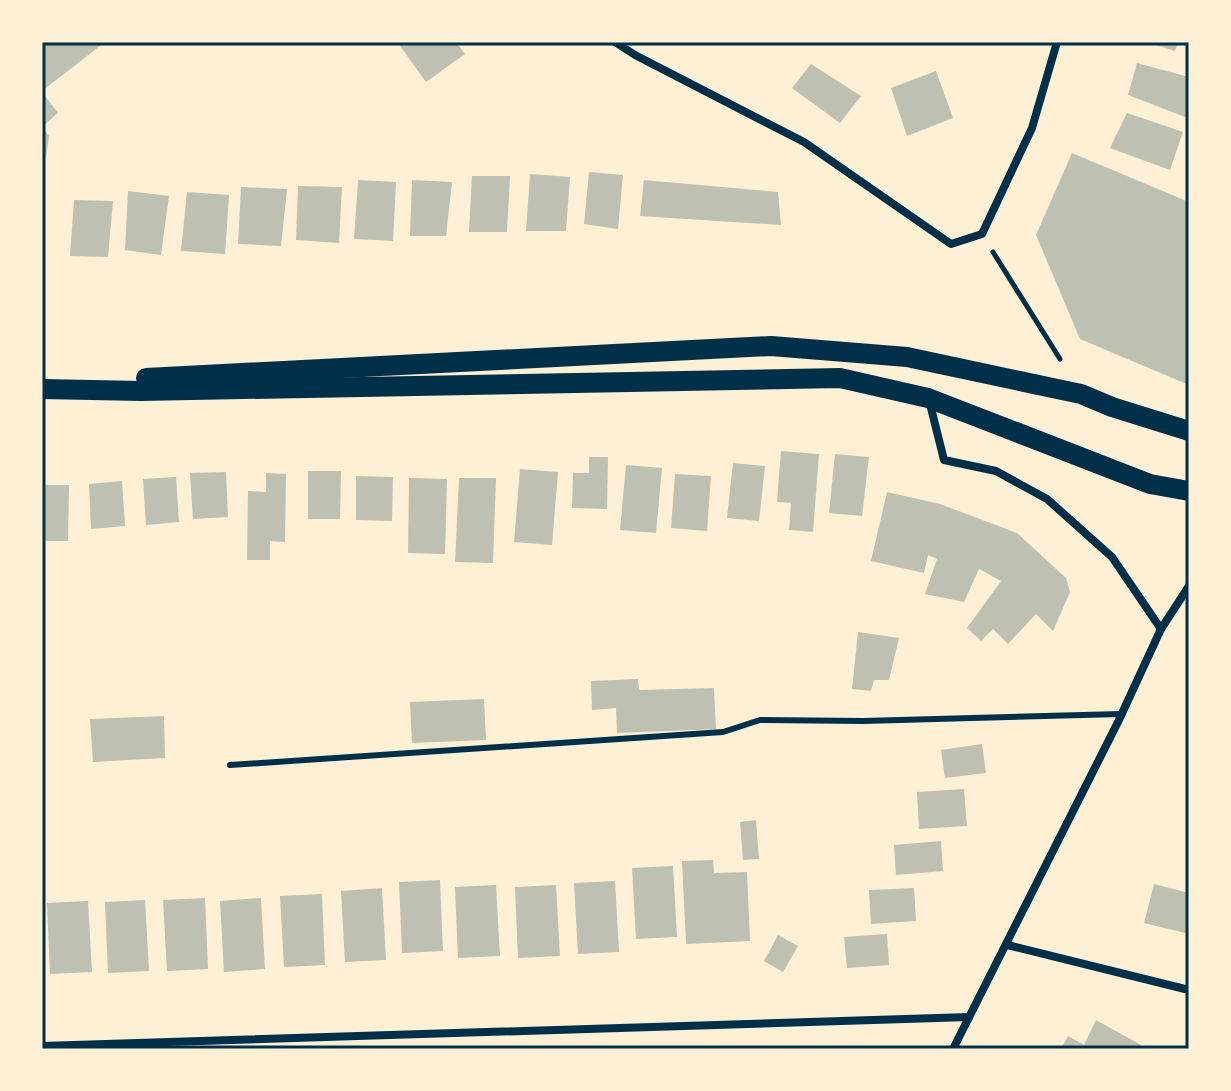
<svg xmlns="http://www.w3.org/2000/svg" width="1231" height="1091" viewBox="0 0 1231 1091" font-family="Commissioner,sans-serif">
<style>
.building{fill:#bec0b2}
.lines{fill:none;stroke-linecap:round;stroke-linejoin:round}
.path{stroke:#003049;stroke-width:5}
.service{stroke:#003049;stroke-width:6}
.minor{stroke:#003049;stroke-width:8}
.primary{stroke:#003049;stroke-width:20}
.neatline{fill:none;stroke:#003049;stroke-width:3}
</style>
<rect width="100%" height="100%" fill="#fdf0d5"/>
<g class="building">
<path d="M42 42H105L42 91Z"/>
<path d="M405 42H456L465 54 426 82 400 46Z"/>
<path d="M1147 42H1178L1175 51Z"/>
<path d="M1137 63 1189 77V106L1185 117 1128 95Z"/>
<path d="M811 64 861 96 840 123 792 88Z"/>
<path d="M936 71 953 118 907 136 891 88Z"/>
<path d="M42 92 58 113 42 127 49 136 46 157 42 156Z"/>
<path d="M1127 113 1183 132 1170 170 1110 148Z"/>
<path d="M1072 153 1189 202V385L1080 339 1036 235Z"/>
<path d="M589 172 623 175 618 229 584 224Z"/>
<path d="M530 174 570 177 566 231H526Z"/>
<path d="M472 176H510L507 232H469Z"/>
<path d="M358 180 396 182 393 241 354 239Z"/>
<path d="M412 180 452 182 446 236H410Z"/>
<path d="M644 180 778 192 781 225 640 216Z"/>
<path d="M298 186 342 187 339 243 296 240Z"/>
<path d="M241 187 287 189 281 246 238 244Z"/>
<path d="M128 191 169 196 161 255 125 250Z"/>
<path d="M187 192 229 195 225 254 181 251Z"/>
<path d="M74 200 113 201 108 257 70 256Z"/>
<path d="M781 451 819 454 813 532 789 530 791 503 777 502Z"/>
<path d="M835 454 869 457 862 516 829 513Z"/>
<path d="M589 457H608L607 509 572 508 573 473H589Z"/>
<path d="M733 463 765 466 759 521 727 518Z"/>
<path d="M626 465 662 468 656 533 620 530Z"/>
<path d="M520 469 558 472 552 545 514 542Z"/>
<path d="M308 471H341L340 519H308Z"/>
<path d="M226 472 228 517 193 519 190 473Z"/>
<path d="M266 473 286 474 285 542 270 541V560H247L248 491 266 492Z"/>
<path d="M675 474 711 476 707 531 671 528Z"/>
<path d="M356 476 393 477 392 521 356 520Z"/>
<path d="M176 477 179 522 146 525 143 479Z"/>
<path d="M409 478 447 479 445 554 408 553Z"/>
<path d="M459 478H496L493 563 455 562Z"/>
<path d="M122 481 125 526 91 529 89 484Z"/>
<path d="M43 485H69L68 541H42Z"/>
<path d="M887 492 940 504 1017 533 1066 578 1070 592 1053 631 1036 614 1008 644 993 629 981 641 967 628 1001 581 979 569 964 602 925 594 937 559 928 555 924 573 871 561Z"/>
<path d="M858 632 899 638 889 680H874L871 691 852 689Z"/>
<path d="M638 679 639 690 714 688 716 729 617 733 616 708 592 710 591 681Z"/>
<path d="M484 699 486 740 412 743 410 702Z"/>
<path d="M164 716 165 758 93 762 90 719Z"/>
<path d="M982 744 986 773 945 778 941 750Z"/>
<path d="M964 789 967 826 919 829 917 792Z"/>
<path d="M756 820 759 859 743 860 740 822Z"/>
<path d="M941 841 943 871 896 875 894 845Z"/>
<path d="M713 860 714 873 747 872 750 941 686 944 682 861Z"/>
<path d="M673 866 677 937 636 939 632 868Z"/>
<path d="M440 880 443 951 402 953 399 882Z"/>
<path d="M615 881 619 952 578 954 574 883Z"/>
<path d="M1154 884 1189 893V934L1144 923Z"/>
<path d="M496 885 500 956 458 958 455 887Z"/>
<path d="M556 885 560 956 518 958 515 887Z"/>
<path d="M382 888 386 960 345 962 341 891Z"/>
<path d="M914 888 916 921 871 924 869 890Z"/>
<path d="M322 894 325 965 284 967 280 896Z"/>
<path d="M205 898 208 969 167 971 163 900Z"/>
<path d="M261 898 265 969 224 972 220 901Z"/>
<path d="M145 900 149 971 108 973 105 902Z"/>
<path d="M88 901 92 972 50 974 47 903Z"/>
<path d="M887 934 889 965 847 968 844 937Z"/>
<path d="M778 935 798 946 783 972 764 961Z"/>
<path d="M1096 1020 1141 1045 1139 1049H1061L1068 1036 1084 1045Z"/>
</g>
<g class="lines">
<path class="path" d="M993 252 1060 359"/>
<path class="service" d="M230 765 723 732 760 720 863 721 1121 714"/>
<g class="minor">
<path d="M615 42 635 55 804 142 951 244 982 234 1032 128 1057 42"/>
<path d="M929 400 944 460 996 471 1047 499 1112 557 1161 629"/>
<path d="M1007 945 1189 990"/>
<path d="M42 1046 969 1017"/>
<path d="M953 1049 1118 722 1161 629 1189 586"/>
</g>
<g class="primary">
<path d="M146 378 771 346 907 357 1081 394 1112 407 1189 431"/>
<path d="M42 389 141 391 840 378 928 398 1150 484 1189 491"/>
</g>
</g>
<rect width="1231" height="1091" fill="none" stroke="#fdf0d5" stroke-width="88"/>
<rect x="44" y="44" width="1143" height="1003" class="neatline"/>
</svg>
